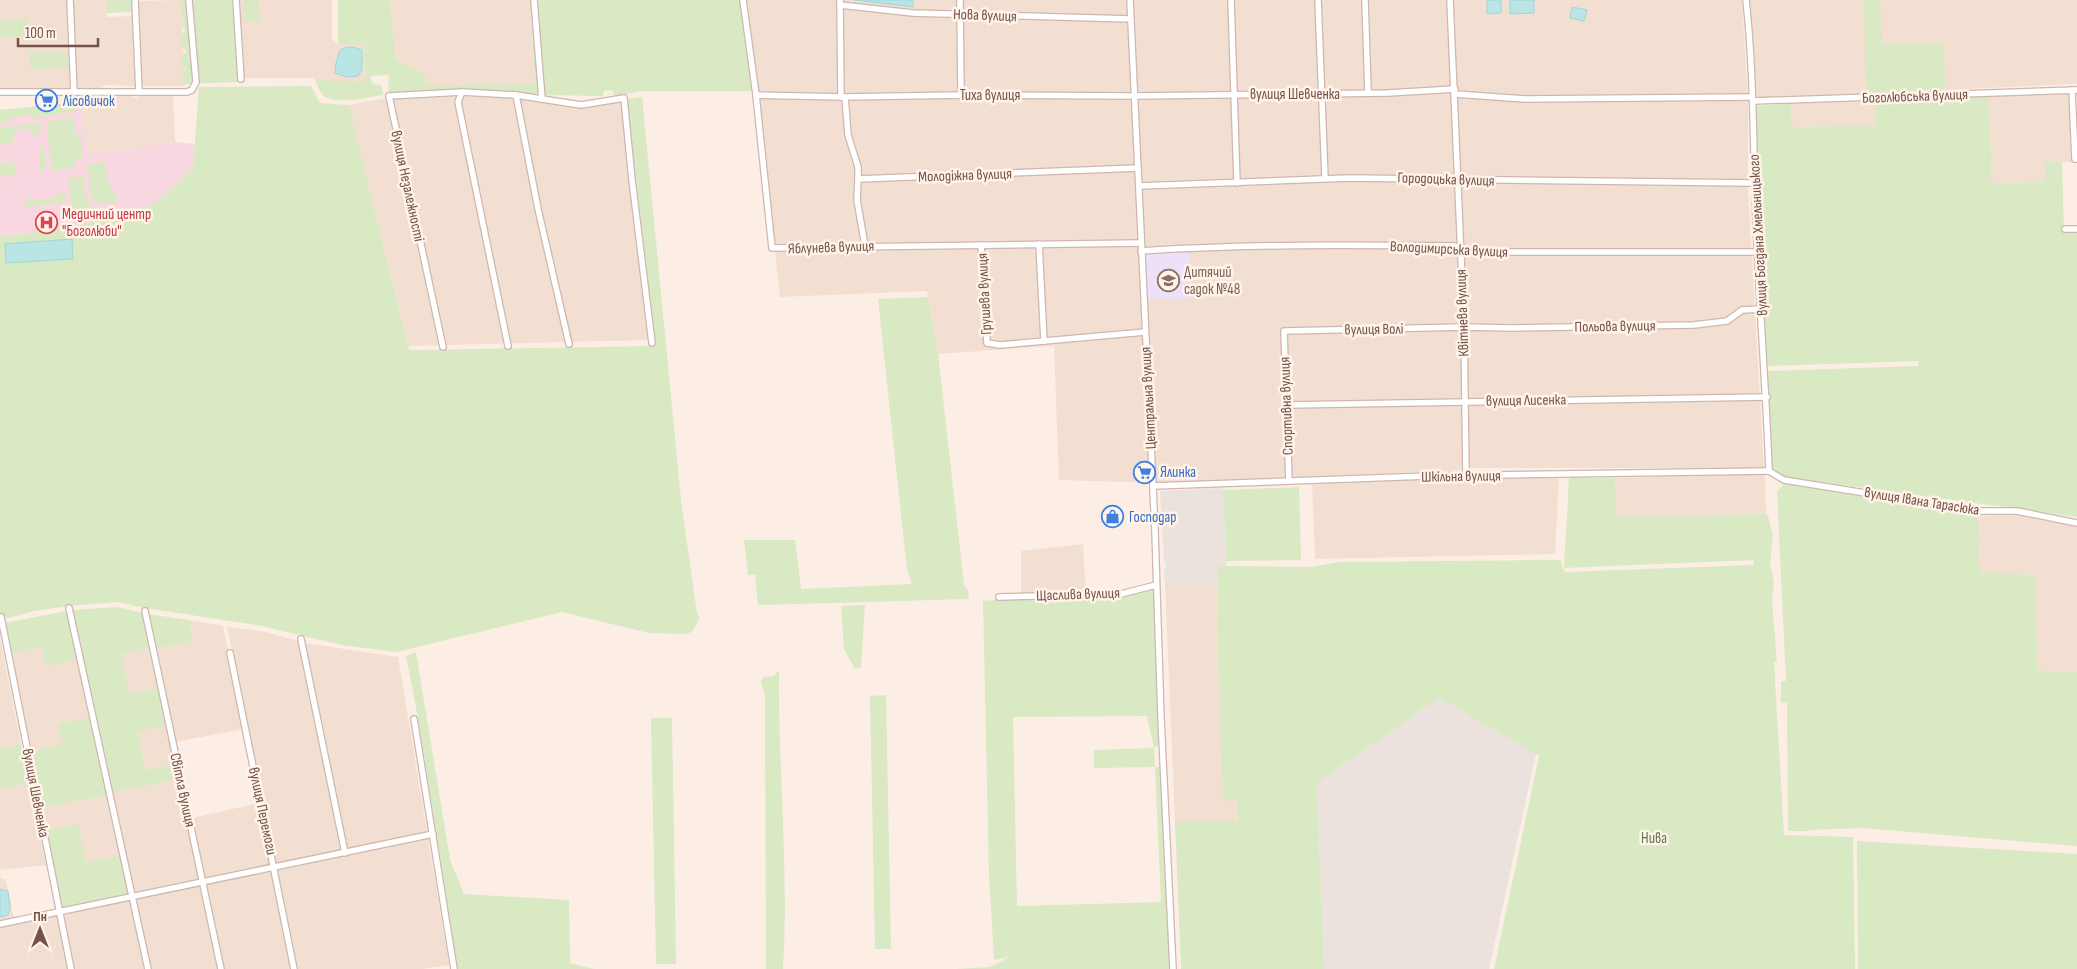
<svg xmlns="http://www.w3.org/2000/svg" width="2077" height="969" viewBox="0 0 2077 969" font-family="'Sofia Sans Condensed',sans-serif">
<style>
.residential{fill:#f3dfd2}
.industrial{fill:#ebe2de}
.education{fill:#ebe1f8}
.medical{fill:#f9d7e1}
.green{fill:#d9e9c3;fill-rule:evenodd}
.water{fill:#b9e5e4;stroke:#9fd6d5}
.lines{fill:none;stroke-linecap:round;stroke-linejoin:round}
.minor-casing{stroke:#cfb6ae;stroke-width:8}
.minor{stroke:#fff;stroke-width:5.5}
.labels{text-anchor:middle;stroke-width:5;stroke-linejoin:round;paint-order:stroke}
.street-label{font-size:15px;fill:#74524a;stroke:#fff3ea}
.shop-label{font-size:15px;fill:#366cbe;stroke:#fff3ea;text-anchor:start}
.health-label{font-size:15px;fill:#be3a42;stroke:#fff3ea;text-anchor:start}
.education-label{font-size:15px;fill:#785e54;stroke:#fff3ea;text-anchor:start}
.park-label{font-size:15px;fill:#5c7942;stroke:#fff3ea}
</style>
<rect width="100%" height="100%" fill="#fceee4"/>
<g class="residential">
<path d="M0 0H67L68 51 29 52 31 69 69 68 70 88H0V37L28 35 27 19 0 20Z"/>
<path d="M73 0H106L107 17 134 16 136 86 105 85 101 88H77Z"/>
<path d="M181 0 185 86H142L136 1Z"/>
<path d="M240 0H332V39L338 44H364L365 83 315 80 313 78H243Z"/>
<path d="M390 0H530L535 84 427 85 426 74 396 59Z"/>
<path d="M747 0H1742L1748 103V191L1764 468H1472L1462 470 1160 483 1059 480 1054 346 938 354 927 291 780 297Z"/>
<path d="M1750 0H2077V84L1757 98Z"/>
<path d="M2070 93 2072 162H2062L2047 182 1992 183 1989 96Z"/>
<path d="M462 95 513 97 581 108 622 101 649 340 408 346 349 105 397 96Z"/>
<path d="M108 96H131L137 98 138 96H173L175 142 89 155 82 112 83 102 85 97 107 98Z"/>
<path d="M1876 101V125L1792 127 1791 103Z"/>
<path d="M1765 473 1766 514 1617 517 1615 478Z"/>
<path d="M1559 476 1555 554 1315 559 1312 482Z"/>
<path d="M2017 515 2077 527V672L2037 670 2036 575 1980 572 1978 516Z"/>
<path d="M1083 544 1086 593 1021 595V551Z"/>
<path d="M1165 585H1217L1223 800H1236L1238 823 1175 821Z"/>
<path d="M189 620 223 626 244 729 175 742 156 649 193 641Z"/>
<path d="M227 627 261 631 299 641 342 850 276 864Z"/>
<path d="M0 639 21 744 0 748Z"/>
<path d="M304 643 398 657 427 831 347 849Z"/>
<path d="M42 647 78 659 90 717 62 744 30 751 11 654Z"/>
<path d="M151 647 160 687 130 694 120 654Z"/>
<path d="M167 725 175 764 146 770 138 732Z"/>
<path d="M178 779 199 880 134 893 112 793Z"/>
<path d="M29 784 46 865 0 870V788Z"/>
<path d="M107 795 120 855 85 862 46 831 41 808Z"/>
<path d="M259 803 272 865 204 879 191 818Z"/>
<path d="M428 838 449 965 422 969H297L277 870Z"/>
<path d="M273 870 292 969H223L205 884Z"/>
<path d="M0 871 1 879H5L7 885 14 918 0 920Z"/>
<path d="M200 885 218 969H150L135 899Z"/>
<path d="M130 900 145 969H74L63 914Z"/>
<path d="M57 915 68 969H0V927Z"/>
</g>
<g class="industrial">
<path d="M1222 488 1223 490 1226 566 1217 567V585H1165L1164 571 1166 565 1164 561 1160 491Z"/>
<path d="M1439 698 1536 754 1489 969H1324L1317 783Z"/>
</g>
<path class="education" d="M1189 250 1191 299 1147 300 1145 254Z"/>
<path class="medical" d="M83 102 82 112 89 155 175 142 195 144 193 168 153 206 78 226 0 237V110Z"/>
<g class="green">
<path d="M106 0H131L132 12 106 13Z"/>
<path d="M180 0H232L239 82 185 84 182 76 186 68 182 67 180 57 186 52 180 41 185 28 183 27Z"/>
<path d="M243 0H258L259 22H244Z"/>
<path d="M338 0H390L396 59 426 74 427 85 535 84 530 0H532L539 91 535 95 462 90 388 93 389 75 370 76 373 84 381 85 383 95C369 97 334 106 323 95 320 91 317 85 315 80L365 82 364 44H338Z"/>
<path d="M536 0H742L752 91H642L614 96 612 90 604 91 603 96 543 95Z"/>
<path d="M1864 0H1880L1882 44 1944 42 1945 89 1866 93Z"/>
<path d="M27 19 28 36 0 37V20Z"/>
<path d="M68 51 69 68 30 69 29 52Z"/>
<path d="M311 86 320 103 349 105 409 350 655 346 627 99 642 97 681 500 697 614 700 618 692 632 685 634 649 633 562 612 397 652 342 645 262 626 145 608 118 602 69 606 34 611 9 618H0V237L78 226 153 205 193 168 199 87ZM71 239 73 259 6 263 5 244Z"/>
<path d="M1989 96 1992 183 2046 182V162H2062L2064 231 2077 232V517L1785 477 1773 469 1770 457 1767 371 1918 366V361L1767 366 1756 185 1755 106 1791 103 1792 127 1876 125V101Z"/>
<path d="M77 102 76 109 73 112 32 119 31 115 7 119V123L0 124V110Z"/>
<path d="M71 118 74 121 76 133H80L82 157 81 160H75L74 168 52 171 47 125 49 121Z"/>
<path d="M42 122 40 134 32 135 31 129 15 131V135L13 136 14 143 0 145V128Z"/>
<path d="M44 143 46 170 40 171 39 152Z"/>
<path d="M15 162 17 175 0 177V164Z"/>
<path d="M102 162 105 166 111 189 118 197 114 203C85 210 90 184 88 164Z"/>
<path d="M84 176C85 189 84 205 99 209L100 216 69 220 68 209 72 208 68 178Z"/>
<path d="M65 192 66 198 62 203 29 207 25 204V199L30 198 31 201 59 197V193Z"/>
<path d="M928 297 938 354 964 585 968 591 969 599 758 605 755 575H748L744 540H795L801 589 912 584 907 570 878 299Z"/>
<path d="M1569 478H1615L1617 517 1766 514 1768 516 1773 535 1770 564 1774 582 1772 601 1777 662H1774L1784 835 1853 837 1855 969H1494L1539 756 1439 698 1317 783 1324 969H1181L1175 821 1238 822 1236 800 1223 801 1218 658 1217 566 1312 567 1339 562 1560 560 1565 572 1754 565V560L1564 568Z"/>
<path d="M1784 484 1978 516 1980 572 2036 575 2037 670 2077 672V846L1862 828 1810 830 1809 831H1788L1787 702 1781 703V681H1786L1777 492Z"/>
<path d="M1299 487 1301 560 1226 561 1223 490Z"/>
<path d="M1150 587 1154 589 1159 710 1158 745 1154 748 1155 767H1160L1170 969H957L989 967 1010 957 994 960 989 876 983 601 1003 599 1121 595ZM1147 716 1154 748 1094 750V768L1155 767 1161 902 1017 906 1013 717Z"/>
<path d="M865 605 861 667 855 669 844 649 841 606Z"/>
<path d="M117 607 143 613 151 647 121 654 130 694 160 687 167 725 138 732 146 770 175 764 178 779 112 793 73 610Z"/>
<path d="M67 611 78 659 46 666 42 647 11 654 4 623Z"/>
<path d="M148 614 189 620 193 641 156 649Z"/>
<path d="M416 652 450 860 464 894 569 900 570 963 594 969H458L418 718 406 656Z"/>
<path d="M779 670C778 770 789 869 783 969H766L765 696 761 682 763 677 774 676Z"/>
<path d="M886 695 891 949H875L870 696Z"/>
<path d="M90 717 107 795 41 808 30 751 62 744 58 724Z"/>
<path d="M651 718H672L676 964H656Z"/>
<path d="M21 744 29 784 0 788V748Z"/>
<path d="M78 824 86 862 120 855 129 894 61 908 46 831Z"/>
<path d="M1857 841 2077 854V969H1858Z"/>
</g>
<g class="water">
<path d="M854 0H913V7Z"/>
<path d="M1487 0H1501V13L1487 14Z"/>
<path d="M1510 0H1534V13L1510 14Z"/>
<path d="M1572 7 1587 10 1584 21 1570 18Z"/>
<path d="M347 47H354L362 50V70L358 76 347 77 335 73 336 63 340 50Z"/>
<path d="M72 239 73 259 6 263 5 244Z"/>
<path d="M0 889 8 891 10 908 8 915 0 917Z"/>
</g>
<g class="lines">
<defs>
<g id="minor">
<path d="M70 0 74 92"/>
<path d="M135 0 139 92"/>
<path d="M236 0 241 79"/>
<path d="M534 0 542 99 581 105 624 98 632 180 652 343"/>
<path d="M743 0 756 95 772 248 1141 243"/>
<path d="M840 0 841 97"/>
<path d="M960 0 961 95"/>
<path d="M1130 0 1155 531 1161 718 1173 969"/>
<path d="M1231 0 1237 183"/>
<path d="M1318 0 1325 178"/>
<path d="M1365 0 1368 93"/>
<path d="M1450 0 1464 327 1466 475"/>
<path d="M1746 0C1754 73 1753 147 1756 220 1759 304 1766 387 1769 471"/>
<path d="M840 5 913 13 1131 19"/>
<path d="M2072 90 2075 159H2077"/>
<path d="M0 92H187L192 90 196 82 189 0"/>
<path d="M462 92 458 102 508 346"/>
<path d="M1455 94 1525 99 1752 97"/>
<path d="M516 95 538 209 569 344"/>
<path d="M756 95 845 97 961 95 1134 96 1388 93 1455 89"/>
<path d="M845 97 848 135 858 167V179"/>
<path d="M1753 101 2077 90"/>
<path d="M1139 186 1349 178 1754 183"/>
<path d="M2065 229H2077"/>
<path d="M1039 244 1044 341"/>
<path d="M981 245 987 343 1000 345 1145 332"/>
<path d="M865 246 857 200 858 179 1138 168"/>
<path d="M1141 251C1246 244 1350 245 1455 246L1460 252H1757"/>
<path d="M443 347 389 96 462 92 516 95 542 99"/>
<path d="M1286 405 1767 397"/>
<path d="M1769 471 1784 480 1977 511H2017L2077 523"/>
<path d="M1289 481 1284 331 1464 327 1513 328 1694 325 1727 321 1742 310 1762 309"/>
<path d="M1153 486 1428 476 1769 471"/>
<path d="M999 597 1121 594 1156 585"/>
<path d="M69 608 148 969"/>
<path d="M145 611 221 969"/>
<path d="M1 617 71 969"/>
<path d="M301 639 345 853"/>
<path d="M230 653 294 969"/>
<path d="M414 719 454 969"/>
<path d="M0 924 433 834"/>
</g>
</defs>
<use href="#minor" class="minor-casing"/>
<use href="#minor" class="minor"/>
</g>
<defs>
<symbol id="supermarket-ring" viewBox="-11 -11 22 22"><circle r="9.5" fill="#fff3ea" stroke="#3f7fe0" stroke-width="1.5"/><path d="M-6-5.5h2.5l.6 2H6L4.5 2H-2.5L-4.4-4H-6ZM-1.5 3.2a1.3 1.3 0 1 0 .1 0ZM3 3.2a1.3 1.3 0 1 0 .1 0Z" fill="#3f7fe0"/></symbol>
<symbol id="hospital-ring" viewBox="-11 -11 22 22"><circle r="9.5" fill="#fff3ea" stroke="#e0444e" stroke-width="1.5"/><path d="M-5-5h3v3.5h4V-5h3V5h-3V1.5h-4V5h-3Z" fill="#e0444e"/></symbol>
<symbol id="school-ring" viewBox="-11 -11 22 22"><circle r="9.5" fill="#fff3ea" stroke="#8d6e63" stroke-width="1.5"/><path d="M0-5L7-2L0 1L-7-2ZM-4 1L0 2.5L4 1V4Q0 6-4 4Z" fill="#8d6e63"/></symbol>
<symbol id="shop-ring" viewBox="-11 -11 22 22"><circle r="9.5" fill="#fff3ea" stroke="#3f7fe0" stroke-width="1.5"/><path d="M-5-2.5h2.3a2.7 3.5 0 0 1 5.4 0H5L5.5 6h-11ZM-1.5-2.5h3a1.5 2.3 0 0 0-3 0Z" fill="#3f7fe0"/></symbol>
</defs>
<g fill-rule="evenodd">
<use href="#supermarket-ring" x="34" y="88" width="25" height="25"/>
<use href="#hospital-ring" x="34" y="210" width="25" height="25"/>
<use href="#school-ring" x="1156" y="268" width="25" height="25"/>
<use href="#supermarket-ring" x="1132" y="460" width="25" height="25"/>
<use href="#shop-ring" x="1100" y="504" width="25" height="25"/>
</g>
<g class="labels">
<g class="street-label">
<text transform="translate(985 15) rotate(2)" y="5">Нова вулиця</text>
<text x="1295" y="99">вулиця Шевченка</text>
<text x="990" y="100">Тиха вулиця</text>
<text transform="translate(1915 96) rotate(-2)" y="5">Боголюбська вулиця</text>
<text transform="translate(965 175) rotate(-2)" y="5">Молодіжна вулиця</text>
<text transform="translate(1446 179) rotate(2)" y="5">Городоцька вулиця</text>
<text transform="translate(408 186) rotate(78)" y="5">вулиця Незалежності</text>
<text transform="translate(1758 235) rotate(-93)" y="5">вулиця Богдана Хмельницького</text>
<text transform="translate(831 247) rotate(-2)" y="5">Яблунева вулиця</text>
<text transform="translate(1449 249) rotate(3)" y="5">Володимирська вулиця</text>
<text transform="translate(984 294) rotate(-93)" y="5">Грушева вулиця</text>
<text transform="translate(1462 313) rotate(-92)" y="5">Квітнева вулиця</text>
<text transform="translate(1615 326) rotate(-1)" y="5">Польова вулиця</text>
<text transform="translate(1374 329) rotate(-1)" y="5">вулиця Волі</text>
<text transform="translate(1148 398) rotate(-93)" y="5">Центральна вулиця</text>
<text transform="translate(1526 400) rotate(-1)" y="5">вулиця Лисенка</text>
<text transform="translate(1286 406) rotate(-92)" y="5">Спортивна вулиця</text>
<text transform="translate(1461 476) rotate(-1)" y="5">Шкільна вулиця</text>
<text transform="translate(1922 501) rotate(9)" y="5">вулиця Івана Тарасюка</text>
<text transform="translate(1078 594) rotate(-2)" y="5">Щаслива вулиця</text>
<text transform="translate(183 790) rotate(78)" y="5">Світла вулиця</text>
<text transform="translate(36 793) rotate(79)" y="5">вулиця Шевченка</text>
<text transform="translate(263 811) rotate(78)" y="5">вулиця Перемоги</text>
</g>
<g class="shop-label">
<text x="63" y="106">Лісовичок</text>
<text x="1160" y="477">Ялинка</text>
<text x="1129" y="522">Господар</text>
</g>
<g class="health-label">
<text x="62" y="219">Медичний центр<tspan x="62" dy="17">"Боголюби"</tspan></text>
</g>
<g class="education-label">
<text x="1184" y="277">Дитячий<tspan x="1184" dy="17">садок №48</tspan></text>
</g>
<g class="park-label">
<text x="1654" y="843">Нива</text>
</g>
</g>
<g transform="translate(40 929)" stroke="#fff3ea" stroke-width="4" paint-order="stroke">
<path d="M0-4L9 19L0 12L-9 19Z" fill="#74524a"/>
<text y="-8" font-size="14" font-weight="bold" text-anchor="middle" fill="#74524a">Пн</text>
</g>
<path d="M18 38v8h80v-8" fill="none" stroke="#74524a" stroke-width="2.5"/>
<text x="25" y="38" font-size="15" fill="#74524a" stroke="#fff3ea" stroke-width="4" paint-order="stroke">100 m</text>
</svg>
